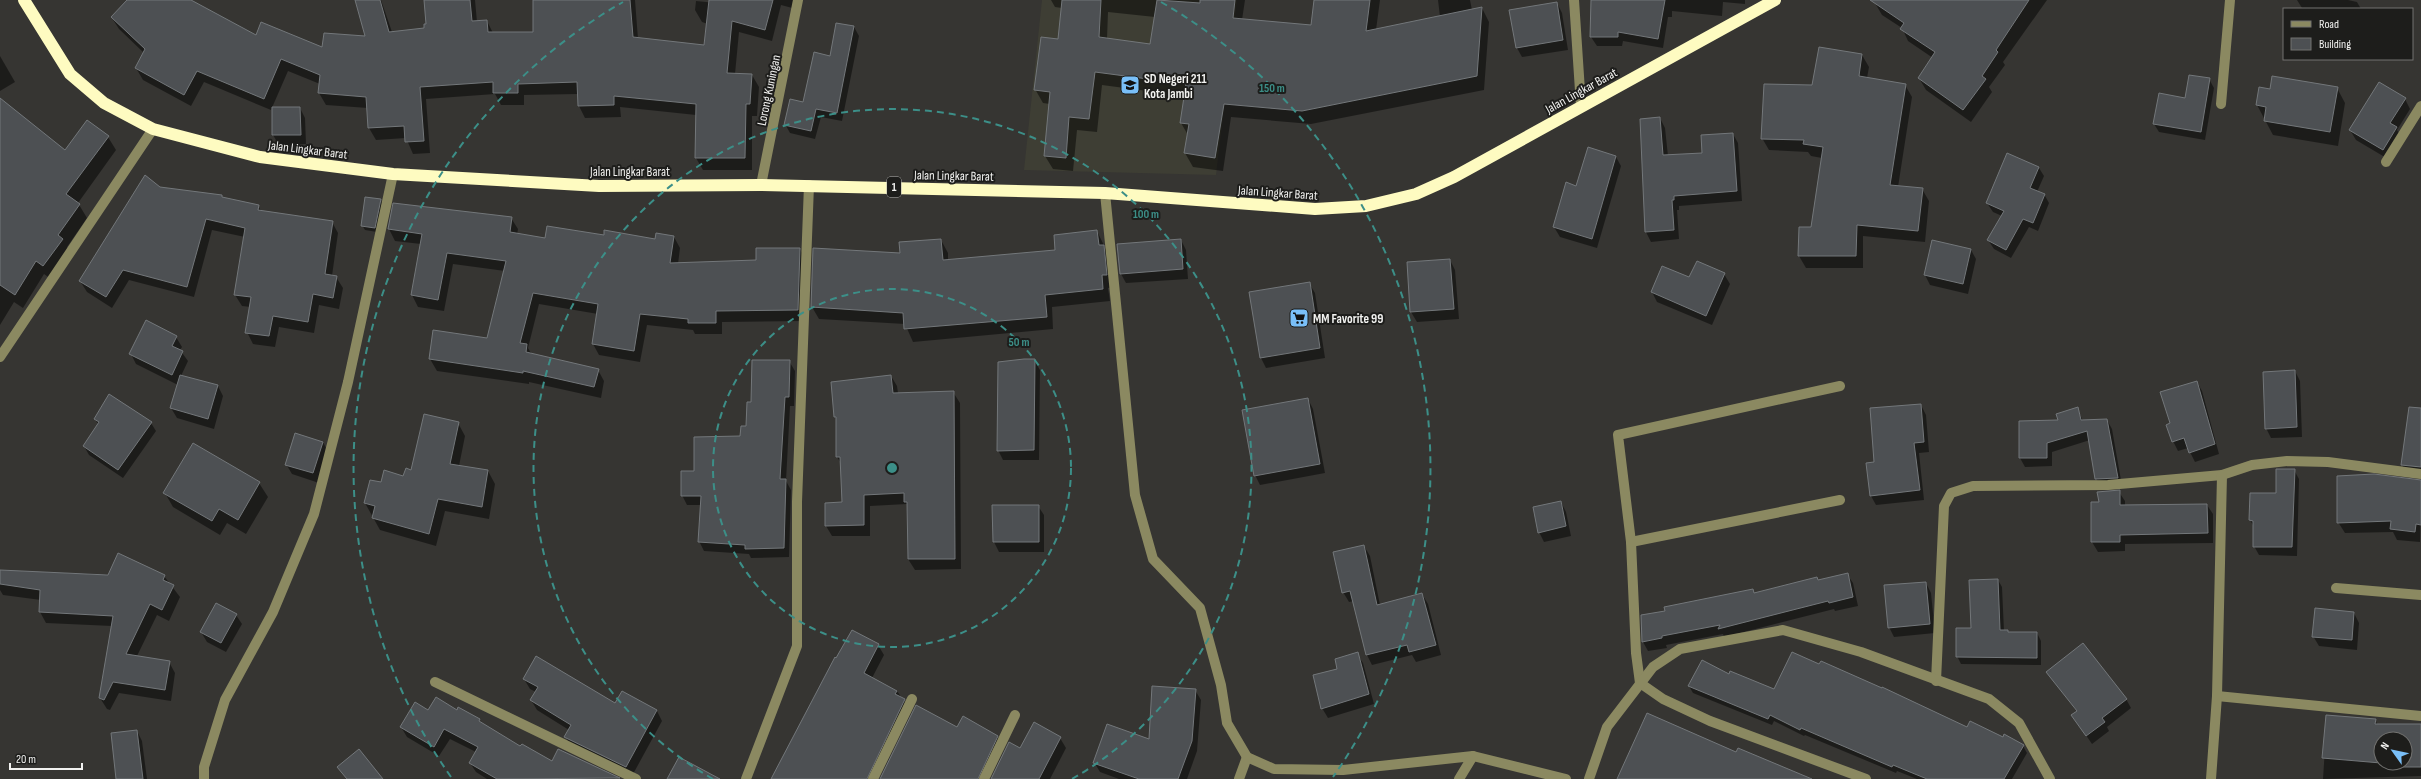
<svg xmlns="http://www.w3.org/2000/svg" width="2421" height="779" viewBox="0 0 2421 779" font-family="'Sofia Sans Condensed',sans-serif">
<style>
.built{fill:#3e3e34}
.shadow{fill:#0007;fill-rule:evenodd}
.building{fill:#4d5053;stroke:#73777a}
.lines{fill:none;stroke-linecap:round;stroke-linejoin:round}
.minor{stroke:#8b8961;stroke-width:10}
.highway{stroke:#fefbc1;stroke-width:12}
.ring{fill:none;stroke:#3c8f88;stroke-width:2;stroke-dasharray:7 5}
.labels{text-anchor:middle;stroke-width:4;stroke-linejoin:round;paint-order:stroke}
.shield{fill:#1d1d1b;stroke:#b2b2b0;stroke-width:1}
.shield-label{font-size:12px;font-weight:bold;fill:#f2f2f0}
.poi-label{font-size:13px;font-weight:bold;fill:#f2f2f0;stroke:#1d1d1b;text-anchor:start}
.street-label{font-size:13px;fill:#f2f2f0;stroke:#1d1d1b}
.centre{fill:#3c8f88;stroke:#1d1d1b;stroke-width:2}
.ring-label{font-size:12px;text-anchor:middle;font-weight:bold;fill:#3c8f88;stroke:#1d1d1b;stroke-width:4;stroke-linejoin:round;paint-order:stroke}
</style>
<rect width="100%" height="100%" fill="#363532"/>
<path class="built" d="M1042 0H1237L1216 175 1024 170Z"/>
<g class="shadow">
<path d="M129 0H170L256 36 323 48 366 37 356 0H381L392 32 425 29 427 25 425 0H475L477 22 487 21 493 33H534V0H635L638 39 705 46 708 24 702 22 695 10 696 1 747 6 749 0H799L796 9 781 5 772 41 739 32 735 74 752 75 759 87 757 116H752V170H703L696 158V115L620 107 621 117 585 118 579 106 578 94 524 95V105H501L495 94 426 99 430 153 413 154 406 138 376 140 369 128 368 108 326 105 319 93 320 84 288 71 271 110 204 82 191 106 143 80 136 68 144 53 119 29 112 18Z"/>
<path d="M1051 0H1245L1242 20 1312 26 1315 0H1380L1376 30 1440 17 1438 0H1470L1472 10 1482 8 1489 22 1484 90 1311 124 1231 117 1223 171 1193 167 1185 153 1188 135 1181 123 1185 96 1102 85 1097 132 1077 130 1073 171 1053 169 1045 156 1050 104 1043 103 1035 89 1059 40 1062 8 1055 7ZM1108 12 1155 17 1151 45 1107 39Z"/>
<path d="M1592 0H1745V4L1723 2 1722 16 1672 11V17H1668L1663 48 1623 41 1622 46H1597L1591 37Z"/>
<path d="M1877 0H2047L2003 62 2005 65 1989 87 1992 92 1971 122 1926 90 1919 78 1933 58 1908 41 1902 28 1882 15 1875 3Z"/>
<path d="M2297 0H2348L2357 2 2361 9 2302 8Z"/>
<path d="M1557 3 1562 13 1568 50 1522 57 1517 48Z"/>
<path d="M854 27 859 36 842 121 821 117 815 139 790 133 785 124 804 103 831 57Z"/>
<path d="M1862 55 1869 67 1867 78 1905 85 1912 97 1898 187 1922 189 1929 201 1925 242 1863 236V268H1806L1799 256 1812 228 1822 158 1811 156 1808 152 1769 150 1762 138 1813 86Z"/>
<path d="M0 56 15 82 0 91Z"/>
<path d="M2209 79 2214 88 2205 140 2159 132 2154 124Z"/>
<path d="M2337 88 2345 103 2338 146 2273 135 2257 105 2270 90Z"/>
<path d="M0 99 65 152 108 137 116 150 78 203 87 218 67 247 71 253 51 279 44 274 23 308 14 302 0 325Z"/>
<path d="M2405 99 2410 109 2397 130 2402 138 2388 159 2356 140 2350 130Z"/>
<path d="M300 108 305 118 306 144 279 145 273 135Z"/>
<path d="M1660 118 1665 128 1668 156 1703 154 1733 134 1738 143 1742 201 1679 206V210H1677L1679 239 1651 242 1646 232 1641 120Z"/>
<path d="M1616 157 1621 166 1597 248 1560 237 1554 227 1577 187Z"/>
<path d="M2039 168 2044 176 2037 192 2044 194 2049 203 2038 231 2029 227 2011 258 1994 249 1988 240 2002 216 1993 212 1987 203Z"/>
<path d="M159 188 221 196 223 198 258 206 262 212 332 222 338 233 332 276 336 277 343 288 339 309 319 305 314 333 279 327 275 347 253 344 247 332 251 307 242 306 235 295 245 237 212 230 194 297 129 280 112 308 87 292 80 281Z"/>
<path d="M380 200 383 204 377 232 365 230 362 225Z"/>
<path d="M394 205 511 218 518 229 517 235 545 240 604 236 656 240 674 237 680 248 678 264 757 261 800 249 806 261 804 321 722 322V334H695L693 330 647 325 640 362 599 355 593 344 598 314 539 304 528 348 532 355 598 370 604 381 601 398 529 382V384L437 371 430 359 434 331 487 339 505 271 453 264 444 311 418 307 412 295 421 244 395 241 389 229Z"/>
<path d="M1097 231 1110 258 1113 287 1108 288 1110 301 1052 307 1053 329 913 342 905 324 819 319 812 307 901 254 941 240 948 253V261L1056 251Z"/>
<path d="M1181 240 1186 250 1188 279 1126 283 1121 274Z"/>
<path d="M1971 250 1976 259 1968 294 1930 285 1925 275Z"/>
<path d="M1450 260 1455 270 1459 319 1417 322 1411 312Z"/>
<path d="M1724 274 1730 284 1712 325 1657 302 1652 292Z"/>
<path d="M1309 283 1315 293 1325 358 1266 368 1261 358 1250 292Z"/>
<path d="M176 337 182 347 180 350 188 361 181 376 218 386 223 396 214 429 177 418 171 408 178 385 136 364 131 354Z"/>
<path d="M1034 360 1040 370 1039 460H1003L998 450Z"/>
<path d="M789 361 795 371 794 406H790L786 481 791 490 789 557 751 558 749 554 704 551 699 541 701 505H687L682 495 695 472 741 437 747 427 752 403Z"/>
<path d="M2295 371 2300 381 2302 437 2271 438 2266 428Z"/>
<path d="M891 376 897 386 898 393 953 392 960 403 961 569 915 570 908 559 907 504 870 506V536H832L826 526 843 503 841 463 837 457V420L835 417Z"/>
<path d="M2197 382 2202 391 2219 454 2195 462 2188 448 2178 451 2173 441 2171 424Z"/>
<path d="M1308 399 1313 409 1325 473 1260 485 1255 475Z"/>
<path d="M1921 405 1926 415 1929 452 1919 453 1924 500 1876 505 1871 496 1875 463Z"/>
<path d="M2077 408 2083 421 2107 420 2112 429 2122 486 2101 487 2096 478 2090 440 2052 452V466L2025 467 2020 458V422L2060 421Z"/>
<path d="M2421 409V478L2408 476 2402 465Z"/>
<path d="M95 419 151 423 156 431 123 478 89 455 84 446 98 424Z"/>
<path d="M458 423 465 436 459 466 488 471 495 484 489 519 445 511 436 546 380 530 365 503 382 484 404 477 412 471Z"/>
<path d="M323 442 328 452 319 483 292 474 286 464Z"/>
<path d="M2294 470 2299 479 2297 556 2259 555 2254 546V527L2250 520 2276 494Z"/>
<path d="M2421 481 2420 542 2397 540 2393 532 2345 533 2338 522Z"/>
<path d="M259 483 268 497 246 534 227 523 220 535 173 507 165 493Z"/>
<path d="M2119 492 2125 501V506L2207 505 2213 514V543L2125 544V551L2098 552 2092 542V503H2100Z"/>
<path d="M1561 502 1566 512 1571 536 1544 542 1539 532Z"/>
<path d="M993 506H1038L1044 515V552H999L994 542Z"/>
<path d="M1364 546 1370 556 1380 605 1422 594 1428 604 1441 655 1416 662 1412 655 1372 665 1367 655 1354 601 1349 602 1343 592Z"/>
<path d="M0 571 164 576 180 597 169 621 157 615 137 656 169 662 175 673 171 701 119 693 110 710 107 709 100 698 112 626 46 623 40 612 41 600 3 595 0 590Z"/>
<path d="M1847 574 1853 583 1858 606 1835 611 1834 609 1724 637 1723 634 1666 645 1667 648 1648 651 1643 642 1642 616 1753 591 1755 594 1817 578 1819 581Z"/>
<path d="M1998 580 2002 587 2004 631 2009 633H2037L2041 641V665L1961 664 1957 656Z"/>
<path d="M1926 583 1931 593 1935 633 1894 637 1889 627Z"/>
<path d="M2354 613 2359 623 2357 650 2319 646 2313 636Z"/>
<path d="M236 615 242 624 226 652 207 642 201 632Z"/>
<path d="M878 645 884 655 872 678 897 691 910 710 876 779H773Z"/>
<path d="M1357 654 1363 663 1374 704 1328 718 1322 708 1339 670Z"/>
<path d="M2048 672 2126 699 2131 708 2107 727 2109 731 2092 744 2073 716 2077 712Z"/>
<path d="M1729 676 1775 690 1968 728 2023 746 2027 753 2012 779H1917L1897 771 1896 773 1805 735 1804 736 1774 721 1772 725 1693 693 1689 686Z"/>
<path d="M524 679 616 705 623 692 657 711 662 721 632 776 571 747 566 737 569 730 537 710 531 700 536 692 530 689Z"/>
<path d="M1195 690 1201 700 1197 751 1187 779H1119L1100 772 1094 762 1150 741Z"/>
<path d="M428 711H458L479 719 482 725 520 747 552 763 559 750 616 779H487L476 772 470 763 476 752 450 739 439 756 407 737 401 727Z"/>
<path d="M2327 716 2375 720 2378 725H2421V776L2323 779ZM2381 739H2405V763H2381Z"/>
<path d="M957 728 997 736 1003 746 987 779H881Z"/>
<path d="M137 731 142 741 147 779H117Z"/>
<path d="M1060 738 1066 748 1050 779H992L1020 749Z"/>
</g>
<g class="building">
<path d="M127 0H191L256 35 261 22 322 47 324 33 365 36 355 0H380L389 32 424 28V24H426L424 0H470L472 21 487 20 488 32H533V0H630L633 37 704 45 709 0H773L765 30 732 21 727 73 752 74 750 104H746L745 158H695L696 104 614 96V105L578 106 577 82 518 84V93H493V82L420 87 424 141 405 142 404 126 368 128 366 97 318 93 320 75 281 59 264 99 197 71 184 95 135 68 145 49 111 17Z"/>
<path d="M1062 0H1101L1099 37 1150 44 1157 0 1200 3V0H1235L1233 18 1311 25 1314 0H1370L1366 31 1482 7 1477 76 1302 111 1224 104 1215 158 1184 153 1189 124 1180 123 1186 84 1095 72 1089 119 1069 117 1066 158 1044 156 1050 92 1034 90 1041 37 1058 39Z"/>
<path d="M1591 0H1665L1658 39 1618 32V37H1590Z"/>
<path d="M1870 0H2029L1996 50 1998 52 1982 76 1986 79 1963 110 1918 78 1935 52 1900 29 1904 23Z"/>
<path d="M1557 2 1563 40 1516 48 1509 10Z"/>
<path d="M836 23 854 26 837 113 816 109 811 131 784 125 790 99 803 102 814 52 830 56Z"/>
<path d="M1819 47 1862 54 1859 76 1906 84 1890 185 1923 188 1918 231 1857 225 1856 256H1798L1799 227H1811L1823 147 1803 144 1804 140 1761 139 1764 84 1812 85Z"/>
<path d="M2189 75 2210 78 2201 132 2153 124 2159 93 2185 98Z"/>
<path d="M2272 76 2338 87 2330 132 2264 121 2266 107 2256 105 2259 87 2270 89Z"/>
<path d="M2379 82 2406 98 2390 123 2397 127 2383 150 2349 130Z"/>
<path d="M0 98 65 150 87 120 109 136 66 194 80 204 58 235 63 239 43 266 36 261 15 295 0 285Z"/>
<path d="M272 107H300L301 135H272Z"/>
<path d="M1660 117 1663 155 1702 153 1701 135 1733 133 1737 191 1674 196V200H1672L1674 230 1645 232 1640 119Z"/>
<path d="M1588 147 1616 156 1592 239 1553 227 1566 182 1576 186Z"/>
<path d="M2007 153 2039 167 2030 188 2045 194 2033 223 2023 219 2006 250 1987 240 2004 211 1986 203Z"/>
<path d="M145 175 160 187 222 195V197L259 205 258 210 333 221 325 274 337 276 333 298 313 294 308 322 273 316 269 336 245 333 251 297 234 295 245 228 206 219 187 287 123 270 106 297 79 281Z"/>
<path d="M365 197 381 199 375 228 361 226Z"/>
<path d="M393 203 512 217 510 232 545 238 547 226 604 235V230L655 239 656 233 674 236 670 263 756 260V248H800L798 310 716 311V323H688V319L640 314 634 351 592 344 598 304 533 293 520 343 527 344 526 352 599 369 594 387 523 371V373L429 359 433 330 487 338 506 261 447 253 438 300 411 295 422 234 388 229Z"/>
<path d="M1097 230 1099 245H1104L1107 275H1102L1103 289 1045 295 1047 317 904 329 903 313 811 307 813 248 900 253 899 242 941 239 943 260 1055 250 1054 235Z"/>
<path d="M1181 239 1183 269 1120 274 1117 244Z"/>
<path d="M1932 240 1971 249 1963 284 1924 275Z"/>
<path d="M1450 259 1454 309 1410 312 1407 262Z"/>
<path d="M1697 261 1725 273 1706 316 1651 292 1662 266 1689 277Z"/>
<path d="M1310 282 1320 348 1260 358 1249 292Z"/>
<path d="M146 320 177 336 172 346 183 351 172 375 129 354Z"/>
<path d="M1024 359H1035L1034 450 997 451 998 362Z"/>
<path d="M752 360H790L789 397H785L780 479H786L784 548 745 549V545L698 542 701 496H681V471H694V437L740 436 741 426H746L747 402H751Z"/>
<path d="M2295 370 2297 427 2265 429 2263 372Z"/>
<path d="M180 375 218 385 208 419 170 408Z"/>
<path d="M891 375 893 393 954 391 955 559H908L907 502H904V493L864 495V525L825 526V503L842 502 840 457H836V417H834L831 382Z"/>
<path d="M2197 381 2215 444 2189 453 2184 438 2172 442 2166 425 2170 423 2160 392Z"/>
<path d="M109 394 152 422 118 470 83 446 99 422 94 419Z"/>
<path d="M1308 398 1320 464 1254 476 1242 410Z"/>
<path d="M1921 404 1924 442 1914 443 1920 490 1870 496 1866 463 1874 462 1870 408Z"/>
<path d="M2078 407 2081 420 2107 419 2118 478 2095 479 2087 431 2047 443V458H2019V421L2058 420 2056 414Z"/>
<path d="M2409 407 2421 408V467L2401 465Z"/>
<path d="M424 414 459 422 450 464 488 470 482 507 438 499 429 534 372 518 375 506 364 503 370 480 381 482 384 470 403 476 406 468 411 470Z"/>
<path d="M295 433 323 442 313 473 285 465Z"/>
<path d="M193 443 260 482 238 520 219 509 212 521 163 493Z"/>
<path d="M2276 469H2295L2292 547H2253V521L2249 520 2250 493H2276Z"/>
<path d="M2374 474 2421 480V525L2416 524 2415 532 2390 529 2391 521 2337 523V476Z"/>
<path d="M2120 490V505L2207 504 2208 533 2120 535V542H2091V502H2099L2097 492Z"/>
<path d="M1561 501 1566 526 1538 533 1533 507Z"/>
<path d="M992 505H1039V542H993Z"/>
<path d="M1364 545 1377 605 1422 593 1436 645 1409 652 1407 645 1366 655 1350 591 1342 593 1333 552Z"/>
<path d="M118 553 165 575 163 580 174 585 162 610 150 604 126 654 170 661 165 690 113 682 104 700 99 698 113 616 39 612 40 590 0 584V570L108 575Z"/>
<path d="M1848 573 1853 597 1829 603 1828 601 1718 629 1720 625 1662 636V638L1642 642 1641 615 1665 611 1664 607 1753 589 1754 593 1817 577 1818 580Z"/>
<path d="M1998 579 2000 630H2008V632H2037V658L1956 657V628H1971L1969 580Z"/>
<path d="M1926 582 1930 624 1888 628 1884 585Z"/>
<path d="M216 603 237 614 221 643 200 632Z"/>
<path d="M2315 608 2354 612 2352 640 2312 637Z"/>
<path d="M852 630 879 644 864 673 897 691 895 694 905 699 867 779H771L835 657 836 658Z"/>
<path d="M2083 643 2127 699 2102 718 2105 722 2086 736 2071 715 2077 711 2046 672Z"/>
<path d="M1358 652 1369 694 1321 709 1313 675 1337 669 1335 659Z"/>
<path d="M1792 652 1819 664 1821 661 1882 688V687L1967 727 1970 721 2003 737 2004 734 2024 745 2004 779H1927L1893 765 1892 767 1801 728 1800 730 1770 715 1768 719 1688 686 1702 660 1729 674 1730 671 1774 689Z"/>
<path d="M536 656 615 703 622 691 657 710 626 767 564 737 571 725 530 700 538 687 523 679Z"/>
<path d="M1152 686 1196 689 1192 741 1178 779H1139L1093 763 1107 724 1149 739Z"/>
<path d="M436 697 457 710 458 707 480 719 479 721 520 746 522 744 552 761 558 749 620 778 497 779 469 763 478 747 444 729 434 747 400 727 415 702 428 710Z"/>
<path d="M916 705 957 727 963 716 998 736 978 779H880Z"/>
<path d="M1647 713 1736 752 1738 748 1812 779H1617Z"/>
<path d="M2326 715 2376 719 2375 724H2421V767H2392V763H2386H2405V739H2381V763L2322 758Z"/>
<path d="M1034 722 1061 737 1039 779H991L1009 742 1020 748Z"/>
<path d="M137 730 143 779H116L111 733Z"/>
<path d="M359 749 383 779H347L337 767Z"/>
<path d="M679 757 720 779H667Z"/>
</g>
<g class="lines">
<g class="minor">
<path d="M1574 0 1581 106"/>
<path d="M2221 104 2230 0"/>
<path d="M2386 162 2421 106"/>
<path d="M761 185 798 0"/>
<path d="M1105 193 1135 495 1153 559 1200 608 1221 685 1227 723 1247 757 1274 769 1343 770 1473 756 1566 779"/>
<path d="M0 357 153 129"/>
<path d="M1840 386 1618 435 1631 542 1636 653 1640 683 1663 699 1710 721 1866 779"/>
<path d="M1631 542 1840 500"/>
<path d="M2336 588 2421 595"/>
<path d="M1936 681 1944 506 1951 493 1973 486 2108 485 2222 475 2252 465 2287 461 2328 462 2421 474"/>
<path d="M435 682 636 779"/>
<path d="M2217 696 2421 716"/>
<path d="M204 779V767L225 700 273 612 314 514 348 382 393 174"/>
<path d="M746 779 797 646V502L809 185"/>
<path d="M873 779 912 699"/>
<path d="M984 779 1015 715"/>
<path d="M1239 779 1247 757"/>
<path d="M1459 779 1473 756"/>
<path d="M1589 779 1607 727 1653 667 1680 649 1783 630 1861 652 1989 699 2019 723 2050 779"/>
<path d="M2211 779 2217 696 2222 475"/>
</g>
<path class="highway" d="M24 0 70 74 104 103 153 129 260 157 393 174 599 186 761 185 1105 193 1315 209 1366 206 1416 194 1454 177 1775 0"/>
</g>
<g class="ring">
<circle cx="892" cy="468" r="179"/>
<path d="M713 779A359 359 0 1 1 1072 779"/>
<path d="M451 777A538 538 0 0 1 623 2M1161 2A538 538 0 0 1 1333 777"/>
</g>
<defs>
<symbol id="school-square" viewBox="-11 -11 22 22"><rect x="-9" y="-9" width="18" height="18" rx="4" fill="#79bff8" stroke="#1d1d1b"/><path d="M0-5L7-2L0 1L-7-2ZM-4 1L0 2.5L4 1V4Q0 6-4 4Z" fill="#111"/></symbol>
<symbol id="supermarket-square" viewBox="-11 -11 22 22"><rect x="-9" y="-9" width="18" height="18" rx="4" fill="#79bff8" stroke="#1d1d1b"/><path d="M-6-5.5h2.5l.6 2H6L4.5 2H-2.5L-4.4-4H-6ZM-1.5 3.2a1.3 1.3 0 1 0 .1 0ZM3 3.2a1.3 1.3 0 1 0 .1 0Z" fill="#111"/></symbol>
</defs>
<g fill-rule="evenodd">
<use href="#school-square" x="1119" y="74" width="22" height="22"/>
<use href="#supermarket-square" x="1288" y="307" width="22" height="22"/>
</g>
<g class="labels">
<rect class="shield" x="887" y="177" width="14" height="20" rx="3"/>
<g class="shield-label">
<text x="894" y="191">1</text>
</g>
<g class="poi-label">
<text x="1144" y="83">SD Negeri 211<tspan x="1144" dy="15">Kota Jambi</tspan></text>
<text x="1313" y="323">MM Favorite 99</text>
</g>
<g class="street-label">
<text transform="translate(768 90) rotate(-78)" y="5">Lorong Kuningan</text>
<text transform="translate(1581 90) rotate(-29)" y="5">Jalan Lingkar Barat</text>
<text transform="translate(308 149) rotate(7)" y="5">Jalan Lingkar Barat</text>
<text x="630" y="176">Jalan Lingkar Barat</text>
<text transform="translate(954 175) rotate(1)" y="5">Jalan Lingkar Barat</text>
<text transform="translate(1278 192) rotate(4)" y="5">Jalan Lingkar Barat</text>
</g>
</g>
<circle cx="892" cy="468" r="6" class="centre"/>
<g class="ring-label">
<text x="1272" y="92">150 m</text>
<text x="1146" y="218">100 m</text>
<text x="1019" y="346">50 m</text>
</g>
<rect x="2283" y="8" width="130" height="52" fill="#1d1d1b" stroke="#727270"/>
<rect x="2291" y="21" width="20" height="6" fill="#8b8961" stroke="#727270"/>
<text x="2319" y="28" font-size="12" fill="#f2f2f0">Road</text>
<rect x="2291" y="38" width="20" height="12" fill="#4d5053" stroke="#727270"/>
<text x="2319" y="48" font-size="12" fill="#f2f2f0">Building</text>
<g transform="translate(2393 751) rotate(303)"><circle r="19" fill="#1d1d1b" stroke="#727270"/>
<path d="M0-3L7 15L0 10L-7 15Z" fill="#79bff8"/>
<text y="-6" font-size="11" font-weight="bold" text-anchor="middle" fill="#f2f2f0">N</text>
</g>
<path d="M10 763v6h72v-6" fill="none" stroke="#f2f2f0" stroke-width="2"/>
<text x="16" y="763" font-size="12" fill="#f2f2f0" stroke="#1d1d1b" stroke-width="3" paint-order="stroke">20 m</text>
</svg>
